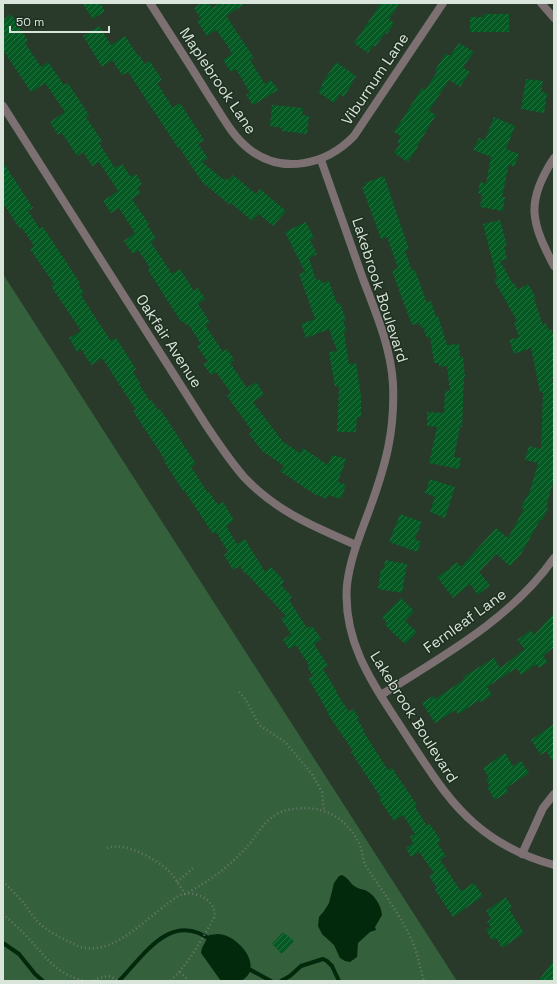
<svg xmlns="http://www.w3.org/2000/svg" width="557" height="984" viewBox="0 0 557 984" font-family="'Space Grotesk',sans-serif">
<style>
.green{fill:#35603c}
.water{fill:#02290c}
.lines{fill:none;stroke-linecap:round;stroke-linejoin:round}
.stream{stroke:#02290c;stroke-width:4}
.building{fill:url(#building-hatch)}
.path{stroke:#6a796c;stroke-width:2.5;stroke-dasharray:1 3;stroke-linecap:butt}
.street{stroke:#7d7072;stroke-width:8}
.labels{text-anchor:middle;stroke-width:3;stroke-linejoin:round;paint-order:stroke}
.street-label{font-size:15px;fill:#d9e4da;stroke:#1f3021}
</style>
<defs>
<pattern id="building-hatch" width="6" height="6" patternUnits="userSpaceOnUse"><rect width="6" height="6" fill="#055922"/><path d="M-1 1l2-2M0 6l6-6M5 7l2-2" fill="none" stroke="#297142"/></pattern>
</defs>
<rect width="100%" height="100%" fill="#293a2b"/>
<path class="green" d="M3 274 457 981H3Z"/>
<g class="water">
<path d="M342 875C350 879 350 884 356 887 359 889 362 889 365 890 375 895 381 905 382 915L375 927 376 930 370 932 358 943 357 957 350 962 345 961 340 958 334 945 322 934 318 926 319 917 324 911 329 903 334 883 339 876Z"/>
<path d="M218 934C233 934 255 955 250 971 249 975 245 978 242 981H221L201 953 202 948 209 935Z"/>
</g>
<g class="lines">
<g class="stream">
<path d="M3 943 19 954 35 974 43 981"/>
<path d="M247 968 271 981"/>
<path d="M119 981C144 955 172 909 212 941"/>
<path d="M281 981 290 976 301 966 323 959 327 961 332 966 339 981"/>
</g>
</g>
<g class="building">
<path d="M82 3H100L105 11 93 19Z"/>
<path d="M202 3H209L212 8 220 3H246L226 16 254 58 250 60 265 84 271 80 278 90 253 105 246 95 250 93 236 69 231 72 223 60 232 54 227 45 216 30 207 36 197 21 201 19 194 8Z"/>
<path d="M381 3H400L389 19 394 23 387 34 385 33 375 47 373 45 368 53 354 43Z"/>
<path d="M11 14 28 41 25 43 41 67 48 62 64 85 68 83 89 115 86 117 102 141 99 143 115 168 122 164 131 177 136 174 142 184 137 188 141 193 132 199 149 224 147 225 156 238 151 242 172 274 180 269 194 291 198 288 205 299 198 304 210 322 205 325 223 352 227 349 234 360 230 363 247 388 256 382 264 394 253 402 283 442 300 453 303 448 328 465 332 455 346 459 338 482 346 485 341 499 328 495 327 499 314 494 280 471 284 466 262 451 249 434 252 431 227 396 231 393 216 372 211 375 203 364 208 362 197 346 201 344 188 324 186 325 183 321 181 322 148 270 150 268 138 250 133 254 124 241 135 233 119 208 111 213 103 201 118 191 99 162 92 166 83 152 77 156 62 133 58 135 50 122 65 112 45 83 31 92 3 50V20Z"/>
<path d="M484 14H509V32H470V17H484Z"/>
<path d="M99 26 111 45 125 36 138 56 139 55 145 64 150 61 162 80 157 83 173 108 180 103 204 140 198 144 208 158 202 162 224 180 226 178 229 180 233 175 256 194 260 189 286 211 273 226 259 214 252 221 231 203 230 205 202 182 179 147 178 148 128 72 122 75 112 60 102 67 83 36Z"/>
<path d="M459 43 474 52 463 67 470 72 460 87 449 80 429 111 436 115 417 146 418 147 408 162 394 153 400 144 397 142 401 136 394 132 422 88 425 90 437 72 435 70 446 53 450 56Z"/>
<path d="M336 62 356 76 344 97 340 94 334 103 318 92 322 86 321 85Z"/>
<path d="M526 79 543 81 541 92 547 93 544 113 521 109Z"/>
<path d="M272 105 303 108 302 115 309 116 307 134 281 131 282 128 270 126Z"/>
<path d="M494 117 515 126 506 149 519 154 514 167 509 164 502 197H505L503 211 480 207 482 194 478 193 480 182 486 184 491 157 473 150 479 138 485 140Z"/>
<path d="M3 162 33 208 28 211 40 229 43 227 80 283 78 284 84 293 81 295 97 320 111 341 116 338 136 369 133 372 140 383 139 384 150 401 151 400 158 410 160 409 196 464 191 467 208 493 209 492 218 505 223 502 234 520 226 526 237 544 245 539 265 572 271 567 284 581 281 585 292 597 289 600 307 628 312 626 321 639 314 644 328 666 323 669 337 692H336L349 712 353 709 359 718 357 719 364 730 363 731 388 770 392 768 417 805 415 807 427 826 430 824 441 841 437 843 446 856 440 860 461 891 474 883 483 896 453 917 435 890 437 888 429 876 434 873 419 852 411 857 406 848 413 843 410 837 415 834 403 815 394 821 379 799 381 798 351 752 353 751 327 713 328 712 308 678 313 676 307 666 309 665 296 645 289 649 283 640 291 634 281 619 286 616 245 572 244 573 240 566 233 570 224 555 228 552 216 532 213 534 184 490 183 491 164 461 165 460 133 411 136 410 102 358 91 365 81 349 77 352 69 338 81 331 51 286 54 284 30 249 34 246 22 228 20 229 3 203Z"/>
<path d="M384 176 409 249 405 250 412 271 415 270 427 303 431 301 436 317 438 316 447 345 459 344 460 357H463L465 378H464L462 427H460L454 457 461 458 459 469 429 463 437 427 427 426V412L444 413 445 391H450L447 366 439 367V363H434L430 337 427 338 423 327 421 328 419 323 412 325 392 271 398 268 387 237 381 239 362 187 366 186 365 183Z"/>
<path d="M500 220 507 246H504L507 259 500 261 513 284 514 283 518 290 528 284 536 298 534 299 543 325 546 323 548 330 551 329 554 337V378H552L554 388V479L546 507 548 508 542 520H540L521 554 510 566 496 554 479 572 490 585 478 595 470 584 453 598 437 577 447 570H449L450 567 457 562 461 567 496 528 508 538 524 509 521 507 530 491 538 463 525 460 529 446 541 449 543 392H540L531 348 514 354 509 340 519 337 514 323 517 321 494 280 497 278 483 224Z"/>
<path d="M306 222 314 238 310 240 317 254 309 258 316 280 320 279 322 283 329 281 337 304 340 303 346 320 343 321 347 331 344 332 349 364 356 363 361 396V417H357L356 432H337L339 386 335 387 329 352 337 351 329 329 306 338 301 324 315 319 299 274 305 272 285 232Z"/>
<path d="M430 479 455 487 445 518 430 512 435 497 425 493Z"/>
<path d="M400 514 422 522 415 539 421 542 417 552 389 542Z"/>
<path d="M385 560 407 564 402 593 378 589 381 569H384Z"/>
<path d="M401 598 414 611 405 621 417 632 405 644 385 625 387 623 382 617Z"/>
<path d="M554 613V647L543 656 548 662 539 668 536 664 521 675 516 668 487 687 492 695 481 702 480 700 458 714 455 710 435 723 422 703 433 696 435 699 465 679 463 677 494 658 500 668 525 649 517 640 531 630 534 635Z"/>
<path d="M554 724V763L546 751 541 755 531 740Z"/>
<path d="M505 753 513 766 521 761 529 773 506 788 508 792 495 800 487 787 490 786 486 780 489 778 483 768Z"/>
<path d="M506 897 512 907 509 909 524 933 502 948 496 938 492 940 486 930 491 927 487 922 491 919 486 911Z"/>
<path d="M283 932 294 941 282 954 272 944Z"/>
<path d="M554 960V981H538Z"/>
</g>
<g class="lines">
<g class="path">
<path d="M239 692 246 700 259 725 285 742 312 774 322 792 324 810"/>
<path d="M107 848C124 841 156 859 169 871 175 878 180 886 185 894 208 882 229 867 246 848 257 836 263 821 279 813 286 809 294 809 302 808 330 808 348 821 360 845 363 853 362 861 367 868 383 892 401 916 413 943 418 955 420 968 424 981"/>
<path d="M3 881C9 888 16 894 22 901 28 908 32 916 39 923 47 931 59 937 70 942 75 945 81 948 87 948 115 952 145 920 166 905 171 901 178 895 184 894 198 891 218 902 214 918 202 939 188 965 170 981"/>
<path d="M177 882 193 868"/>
<path d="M3 914C12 922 21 930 30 940 42 953 52 967 68 975 74 978 82 981 89 981 101 980 106 971 118 981"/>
<path d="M180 972 187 979"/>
</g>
<g class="street">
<path d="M150 3C170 34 190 65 209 96 221 114 232 136 249 149 282 175 326 165 354 136L443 3"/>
<path d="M541 3 554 18"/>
<path d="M3 106 206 425C218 443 230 461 244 477 276 511 314 527 356 545"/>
<path d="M554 158C525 202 531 222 554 266"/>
<path d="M321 160C335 199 349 239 363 279 376 313 391 348 393 384 395 431 386 464 370 508 361 533 350 558 347 585 342 647 379 692 410 741 430 771 448 801 475 824 498 844 525 857 554 865"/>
<path d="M381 695C443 656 511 619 554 558"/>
<path d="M522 854 543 808 554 794"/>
</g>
</g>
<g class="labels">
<g class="street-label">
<text transform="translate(375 79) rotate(-56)" y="5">Viburnum Lane</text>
<text transform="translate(218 81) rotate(56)" y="5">Maplebrook Lane</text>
<text transform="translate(380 290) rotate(72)" y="5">Lakebrook Boulevard</text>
<text transform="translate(169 341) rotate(57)" y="5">Oakfair Avenue</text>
<text transform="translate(465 621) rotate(-36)" y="5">Fernleaf Lane</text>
<text transform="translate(414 717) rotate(58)" y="5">Lakebrook Boulevard</text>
</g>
</g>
<rect width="557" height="984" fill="none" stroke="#d9e4da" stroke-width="8"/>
<path d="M10 26v6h99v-6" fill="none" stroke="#d9e4da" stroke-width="2"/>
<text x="16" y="26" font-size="12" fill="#d9e4da" stroke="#1f3021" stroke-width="3" paint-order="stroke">50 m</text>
</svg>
